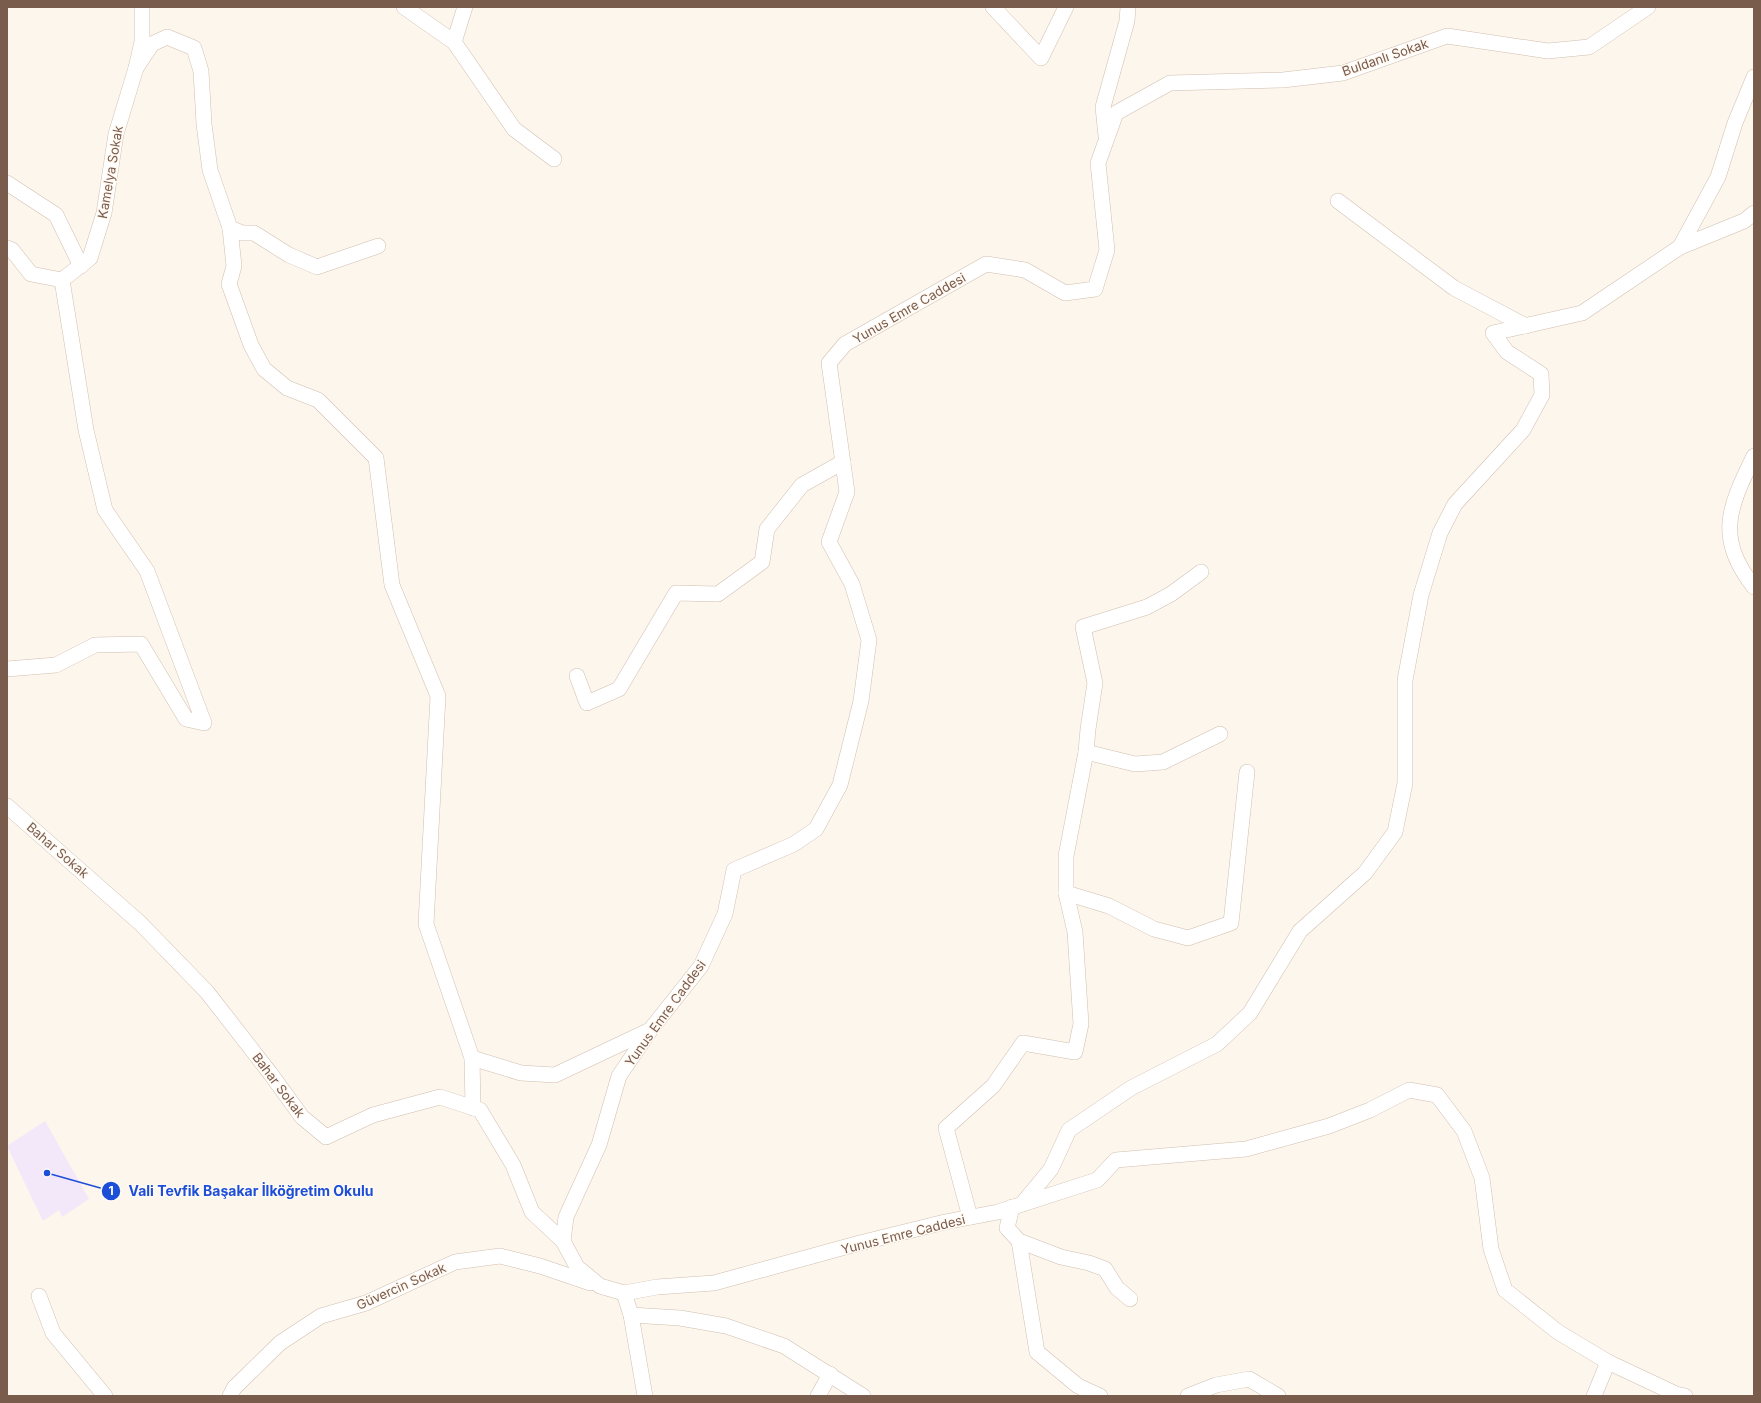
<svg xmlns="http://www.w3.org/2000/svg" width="1761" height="1403" viewBox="0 0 1761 1403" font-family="Inter,sans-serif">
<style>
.education{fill:#f3e8fa}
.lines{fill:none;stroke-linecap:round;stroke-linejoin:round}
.street-casing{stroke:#d1beb0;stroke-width:16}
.street{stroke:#fff;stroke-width:15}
.labels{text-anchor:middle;stroke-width:3;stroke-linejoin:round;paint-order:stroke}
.street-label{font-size:13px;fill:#7a5c4d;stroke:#fffaf3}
.leader{fill:none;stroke:#1d4ed8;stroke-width:1.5}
.callout-dot{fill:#1d4ed8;stroke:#fffaf3;stroke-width:1.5}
.mark-label{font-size:12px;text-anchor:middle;font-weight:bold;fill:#fff}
.callout-label{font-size:14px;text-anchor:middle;font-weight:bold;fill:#1d4ed8;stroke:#fffaf3;stroke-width:3;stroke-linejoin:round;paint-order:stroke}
</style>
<rect width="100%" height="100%" fill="#fdf6ec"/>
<path class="education" d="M45 1121 89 1199 62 1217 59 1210 43 1221 7 1146Z"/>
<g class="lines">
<defs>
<g id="street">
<path d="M404 7 454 42 514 129 554 159"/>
<path d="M993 7 1041 58 1066 7"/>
<path d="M1648 7 1589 47 1548 51 1447 36 1343 73 1283 80 1170 83 1116 113 1098 163 1107 250 1095 289 1065 293 1025 270 986 264 845 344 829 363 847 492 829 542 852 584 869 640 861 701 840 785 816 829 794 844 734 870 725 914 701 966 651 1029 619 1076 599 1145 566 1217 563 1241 577 1267 600 1286 624 1293 657 1287 714 1283 860 1243 945 1222 998 1212 1097 1180 1116 1160 1246 1149 1329 1126 1370 1110 1409 1090 1437 1095 1464 1131 1482 1178 1491 1249 1505 1290 1558 1332 1608 1362 1676 1394 1685 1396"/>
<path d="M454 42 465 7"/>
<path d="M136 68 152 44 167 37 194 48 201 71 204 124 210 170 230 228 242 233H254L289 255 317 267 378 246"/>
<path d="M1106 136 1103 107 1127 21 1128 7"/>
<path d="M7 183 56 215 81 266"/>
<path d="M1338 201 1454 288 1526 326"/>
<path d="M230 228 234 266 229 284 251 345 264 369 287 388 318 400 376 458 392 585 438 696 426 924 472 1058 521 1073 555 1075 650 1030"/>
<path d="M1680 247 1744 221 1754 213"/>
<path d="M7 248 12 250 31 274 62 280 90 258 104 213 116 134 136 68 142 42V7"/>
<path d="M1754 456C1729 507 1715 538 1754 587"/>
<path d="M7 669 56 665 95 645 141 644 186 719 204 723 147 571 105 510 86 430 62 280"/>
<path d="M577 676 587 703 619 689 676 593 718 594 762 562 767 529 802 485 843 462"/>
<path d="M1086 752 1135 764 1163 762 1220 734"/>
<path d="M7 806 140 923 207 992 270 1073 302 1117 326 1137 373 1115 440 1097 480 1110 513 1165 532 1212 563 1241"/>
<path d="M1066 893 1109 906 1154 929 1188 938 1231 923 1247 772"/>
<path d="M472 1058 473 1108"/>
<path d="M1022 1204 1051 1169 1069 1130 1131 1088 1217 1044 1250 1013 1300 931 1365 873 1395 832 1405 783V680L1421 595 1440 533 1455 504 1523 430 1542 395 1541 374 1507 352 1493 333 1582 313 1680 247 1718 177 1735 123 1754 77"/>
<path d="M1012 1207 1007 1228 1019 1241 1061 1257 1089 1263 1105 1269 1117 1288 1130 1299"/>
<path d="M970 1217 946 1128 993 1086 1023 1043 1075 1052 1081 1024 1075 932 1066 893V856L1086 752 1088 729 1095 683 1083 627 1147 607 1171 594 1201 572"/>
<path d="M1019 1241 1037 1352 1078 1386 1100 1396"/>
<path d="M624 1293 631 1315 645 1396"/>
<path d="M39 1296 53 1333 105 1396"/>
<path d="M631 1315 680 1318 726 1326 784 1346 863 1396"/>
<path d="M230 1396 234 1388 280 1343 321 1316 366 1303 455 1262 500 1256 540 1266 590 1283"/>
<path d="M818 1396 830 1374"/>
<path d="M1188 1396 1216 1385 1249 1379 1278 1396"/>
<path d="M1594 1396 1608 1362"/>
</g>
</defs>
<use href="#street" class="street-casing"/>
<use href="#street" class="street"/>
</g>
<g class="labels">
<g class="street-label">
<text transform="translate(1385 57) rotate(-19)" y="5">Buldanlı Sokak</text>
<text transform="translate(110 172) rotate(-80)" y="5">Kamelya Sokak</text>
<text transform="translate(909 308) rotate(-30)" y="5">Yunus Emre Caddesi</text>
<text transform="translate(58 850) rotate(41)" y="5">Bahar Sokak</text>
<text transform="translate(665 1013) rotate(-54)" y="5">Yunus Emre Caddesi</text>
<text transform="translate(279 1085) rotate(53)" y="5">Bahar Sokak</text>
<text transform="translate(903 1234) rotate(-14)" y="5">Yunus Emre Caddesi</text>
<text transform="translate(401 1286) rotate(-24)" y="5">Güvercin Sokak</text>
</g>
</g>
<path class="leader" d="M47 1173L111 1191"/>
<g class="callout-dot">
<circle cx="47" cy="1173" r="4"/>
<circle cx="111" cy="1191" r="10"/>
</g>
<g class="mark-label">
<text x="111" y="1195">1</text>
</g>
<g class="callout-label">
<text x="251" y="1196">Vali Tevfik Başakar İlköğretim Okulu</text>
</g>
<rect width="1761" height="1403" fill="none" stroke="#7a5c4d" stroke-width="16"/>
</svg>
